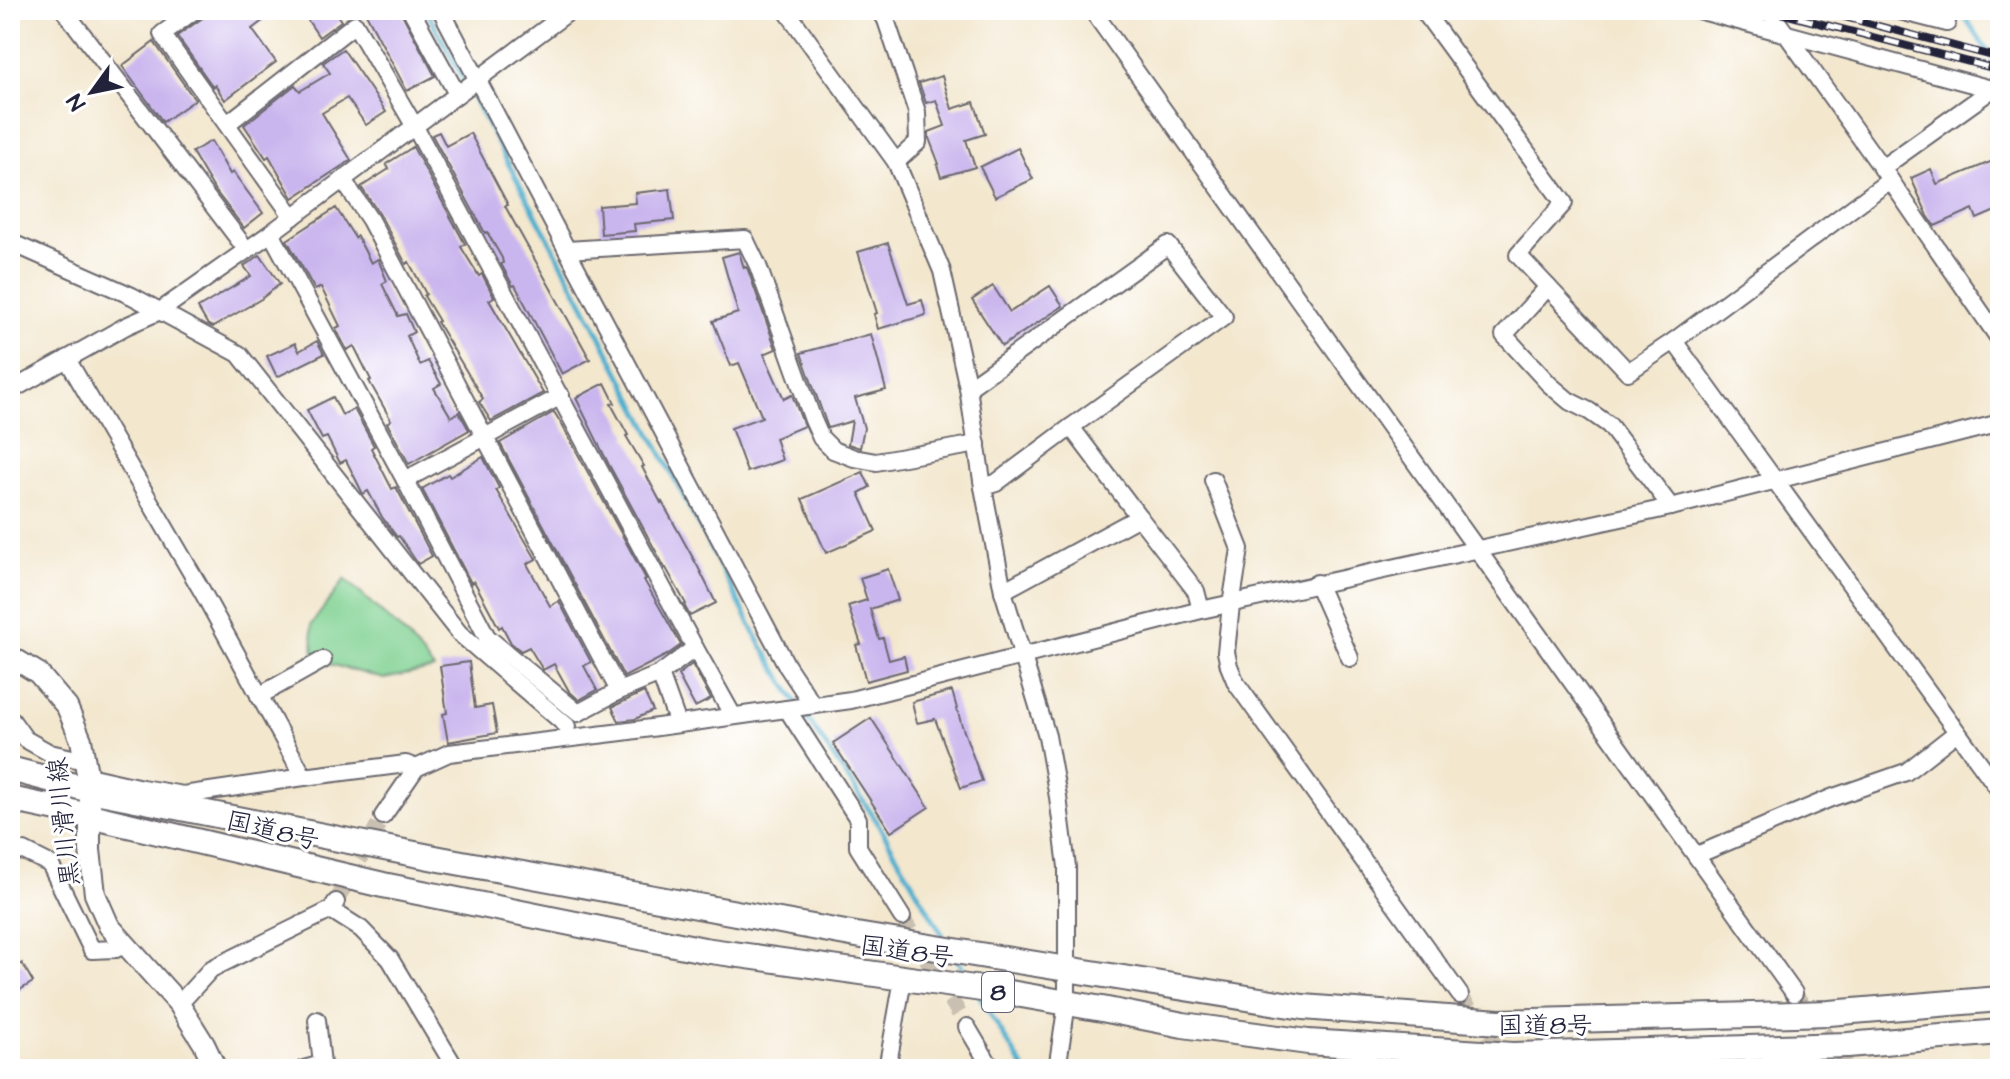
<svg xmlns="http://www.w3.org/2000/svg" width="2010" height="1079" viewBox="0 0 2010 1079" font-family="'Architects Daughter','Klee One',sans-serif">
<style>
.green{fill:#80d192;stroke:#517a66;stroke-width:2}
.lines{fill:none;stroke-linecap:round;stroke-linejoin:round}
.stream{stroke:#4fafce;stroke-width:5}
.building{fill:#cab6ee}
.minor-tunnel{stroke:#c9c0b1;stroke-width:16;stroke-dasharray:16 8;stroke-linecap:butt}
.minor-casing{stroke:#6b676e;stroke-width:20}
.major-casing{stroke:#6b676e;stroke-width:24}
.highway-casing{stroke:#6b676e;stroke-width:28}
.minor{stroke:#fff;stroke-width:16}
.major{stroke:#fff;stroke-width:20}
.highway{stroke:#fff;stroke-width:24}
.rail-casing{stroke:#22223b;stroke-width:8}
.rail{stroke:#fff;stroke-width:5;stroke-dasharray:15;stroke-linecap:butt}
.labels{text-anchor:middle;stroke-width:6;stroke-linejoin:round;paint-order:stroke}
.shield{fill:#fff;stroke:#646476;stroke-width:2}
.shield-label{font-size:24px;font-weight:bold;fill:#22223b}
.street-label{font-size:26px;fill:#22223b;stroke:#fff}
</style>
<rect width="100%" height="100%" fill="#fff"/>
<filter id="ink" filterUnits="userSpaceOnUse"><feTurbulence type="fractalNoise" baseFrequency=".0125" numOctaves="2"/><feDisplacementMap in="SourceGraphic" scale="16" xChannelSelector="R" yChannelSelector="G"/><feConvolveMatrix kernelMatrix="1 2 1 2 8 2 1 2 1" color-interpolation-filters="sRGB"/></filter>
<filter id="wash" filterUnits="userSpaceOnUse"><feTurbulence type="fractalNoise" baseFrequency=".006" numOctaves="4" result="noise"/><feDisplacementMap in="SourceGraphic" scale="32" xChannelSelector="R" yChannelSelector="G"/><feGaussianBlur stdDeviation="1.8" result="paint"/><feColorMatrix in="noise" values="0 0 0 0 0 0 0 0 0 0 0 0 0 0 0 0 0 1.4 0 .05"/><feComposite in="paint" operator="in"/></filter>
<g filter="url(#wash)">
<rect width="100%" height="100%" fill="#f3e7ce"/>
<path class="green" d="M345 579 407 636 434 669 384 679 330 664 314 653 311 625Z"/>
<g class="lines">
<g class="stream">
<path d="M426 10 582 301 760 643 797 703"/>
<path d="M1960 10 2000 69"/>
<path d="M803 712 876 820 946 941"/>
<path d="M957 959 969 978"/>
<path d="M980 997 1024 1069"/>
</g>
</g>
<g id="blocks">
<g class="building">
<path d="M214 10H277L252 29 276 62 225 100 215 85 213 87 177 36Z"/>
<path d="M301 10H334L341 21 319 37Z"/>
<path d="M364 10H400L435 76 407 91Z"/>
<path d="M154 42 195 100 163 122 122 66Z"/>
<path d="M343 49 386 112 366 125 347 98 322 113 351 160 293 198 269 156 266 158 244 125 295 85 300 91 330 73 323 63Z"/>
<path d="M942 76 952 109 974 102 985 134 966 140 975 167 941 177 937 165 939 164 929 138V132L945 126 936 100 926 103 919 83Z"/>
<path d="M439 132 446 146 470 133 508 205 505 206 590 359 562 374 515 285 513 286 501 264 503 263 502 258 487 232 485 233 432 135Z"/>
<path d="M211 141 230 174 233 172 263 213 244 228 214 189 192 152Z"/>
<path d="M413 147 465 244 461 247 479 276 482 274 494 297 489 300 543 393 491 421 479 402 483 399 437 322 439 321 424 296 426 294 409 262 406 264 380 215 361 187 389 169 386 164Z"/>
<path d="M1018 148 1033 179 995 197 980 167Z"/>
<path d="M2000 158V209L1977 219 1973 209 1935 226 1928 216 1911 178 1931 169 1937 184Z"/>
<path d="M670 189 674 220 634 224 635 231 601 234 599 206 636 203 635 193Z"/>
<path d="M336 208 355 238 357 236 371 263 378 259 387 281 382 284 398 316 406 314 414 332 407 336 420 365 428 361 441 384 434 388 451 417 459 412 469 430 409 464 387 423 391 420 369 381 371 380 354 346 347 350 337 331 336 328 340 326 321 287 315 290 287 240Z"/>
<path d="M888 243 908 304 922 300 926 315 878 329 874 314 877 313 858 252Z"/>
<path d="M739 252 744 268 746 267 748 270 776 349 764 354 784 399 792 395 804 426 775 438 782 460 747 472 731 428 762 417 739 363 731 366 713 321 738 313 722 257Z"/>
<path d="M260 255 280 284 261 299 213 327 208 325 198 308 251 276 244 266Z"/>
<path d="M993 286 1010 312 1050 286 1063 306 1002 346 972 300Z"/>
<path d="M871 334 886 390 855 398 864 428 860 448 848 444 852 421 828 428 801 353Z"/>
<path d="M317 341 324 354 277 377 267 356 295 343 299 351Z"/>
<path d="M605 383 615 403 611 404 628 435 626 436 644 466 642 467 661 503 662 502 698 567 716 603 690 616 684 605 686 604 666 568H665L609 465 576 398Z"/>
<path d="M333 397 342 415 354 409 374 446 371 448 392 489 396 487 432 556 418 564 399 536 397 537 382 517 368 491 363 494 346 460 340 463 327 437 322 439 307 410Z"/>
<path d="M554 412 561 423 646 579 644 580 681 645 667 655 624 677 500 443Z"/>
<path d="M483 457 499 488 496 490 536 559 527 564 550 606 559 601 591 662 584 666 597 690 579 700 569 691 554 664 543 670 529 647 521 651 511 643 502 626 499 628 474 581 471 583 422 489 448 474 450 477Z"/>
<path d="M863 472 870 487 859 493 876 531 826 553 802 499Z"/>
<path d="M888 569 898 600 870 609 879 639 883 638 889 660 904 656 907 670 866 681 856 645 861 644 848 606 867 600 860 578Z"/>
<path d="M469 662 475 708 492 705 497 733 448 742 443 714 447 713 440 666Z"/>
<path d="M692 664 711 699 695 707 678 675Z"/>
<path d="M952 691 961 723 982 781 961 788 935 719 917 723 912 702Z"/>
<path d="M644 692 653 711 635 719 619 721 612 707Z"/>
<path d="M871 718 929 807 891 832 833 743Z"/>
<path d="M22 963 33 982 10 996V970Z"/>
</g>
</g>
</g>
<g filter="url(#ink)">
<use href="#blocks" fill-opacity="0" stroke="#6b676e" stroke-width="2"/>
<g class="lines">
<g class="minor-tunnel">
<path d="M336 902 383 816"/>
<path d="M902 917 967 1027"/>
<path d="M1794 993 1851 1069"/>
<path d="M1460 995 1512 1069"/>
</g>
<defs>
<g id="minor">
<path d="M64 10 246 249"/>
<path d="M195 10 162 34 293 217"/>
<path d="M411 10 457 94"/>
<path d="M441 10 567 250 745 239 758 266 813 420 821 438 833 450 854 458 876 462 977 444"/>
<path d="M786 10 896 162 942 271 968 388 983 487 1003 591 1047 736 1058 797 1067 867V1003L1057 1069"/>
<path d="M880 10 886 20 917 112 918 142 896 162"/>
<path d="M1092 10 1794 993"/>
<path d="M1423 10 1564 203 1518 255 1628 372 1674 341 2000 791"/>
<path d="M1698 10 1991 89"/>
<path d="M1769 10 1882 168 2000 340"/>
<path d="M1896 10 1947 23"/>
<path d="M227 124 355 24 415 127 695 648 660 674"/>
<path d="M1882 168 1987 93 2000 81"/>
<path d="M343 180 370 220 619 691 660 674 678 724"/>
<path d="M271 233 405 480 487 637 578 713 619 691"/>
<path d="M10 242 132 296 239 354 459 633 567 726"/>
<path d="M567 250 787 666 813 705"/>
<path d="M1548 287 1504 335 1549 384 1569 401 1589 411 1609 425 1671 507"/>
<path d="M1674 341 1890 180"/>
<path d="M67 359 202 591 304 777"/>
<path d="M968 388 1168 245 1224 317 1071 427"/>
<path d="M10 391 126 326 160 311 271 233 571 10"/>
<path d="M405 480 561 396"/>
<path d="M1213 480 1240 549 1231 605 1226 652 1229 666 1236 683 1460 995"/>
<path d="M983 487 996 483 1071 427 1139 517"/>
<path d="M1317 583 1350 658"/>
<path d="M1003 591 1139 517 1196 591 1201 610"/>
<path d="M695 648 733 716"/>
<path d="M259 696 323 660"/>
<path d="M787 709 858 819V847L902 917"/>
<path d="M10 718 25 739 50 753 85 761"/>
<path d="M88 776 142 788 183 795 304 777 406 764 416 768"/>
<path d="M383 816 416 768 449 753 622 732 851 700 1201 610 1671 507 2000 423"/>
<path d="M10 854 14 852 24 851 50 864 92 950 116 949 125 944"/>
<path d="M1697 855 1831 798 1906 772 1957 732"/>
<path d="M331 910 361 929 390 959 456 1069"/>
<path d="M179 1004 211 969 331 910 336 902"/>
<path d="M967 1027 992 1069"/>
<path d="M304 1069 322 1064 317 1020"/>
<path d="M887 1069 903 979"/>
</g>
<path id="major" d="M10 656 38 673 67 707 81 740 90 790V850L95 894 109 926 179 1004 204 1044 216 1069"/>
<g id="highway">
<path d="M10 769 90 790 440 859 862 936 1303 1007 1499 1022 1829 1013 2000 999"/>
<path d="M10 799 90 816 383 885 704 950 1010 993 1102 1009 1183 1025 1308 1042 1513 1055 1848 1045 2000 1032"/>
</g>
</defs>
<use href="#minor" class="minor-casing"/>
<use href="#major" class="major-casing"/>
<use href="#highway" class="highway-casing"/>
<use href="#minor" class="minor"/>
<use href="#major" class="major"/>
<use href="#highway" class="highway"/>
<defs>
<g id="rail">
<path d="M1769 10 2000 70"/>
<path d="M1818 10 2000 58"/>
</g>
</defs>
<use href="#rail" class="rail-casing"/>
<use href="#rail" class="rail"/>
</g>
</g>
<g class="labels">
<rect class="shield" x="982" y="972" width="32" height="40" rx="6"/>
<g class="shield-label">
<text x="998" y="1000">8</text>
</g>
<g class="street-label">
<text transform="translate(63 822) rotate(-96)" y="9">黒川滑川線</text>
<text transform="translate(273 830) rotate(13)" y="9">国道8号</text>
<text transform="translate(907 951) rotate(8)" y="9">国道8号</text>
<text x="1545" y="1034">国道8号</text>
</g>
</g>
<rect width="2010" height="1079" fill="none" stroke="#fff" stroke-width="40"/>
<g transform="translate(92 92) rotate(237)" stroke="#ffffff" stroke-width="6" paint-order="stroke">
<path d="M0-6L14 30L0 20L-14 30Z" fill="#22223b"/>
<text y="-12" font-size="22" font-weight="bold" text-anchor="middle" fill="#22223b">N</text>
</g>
</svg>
